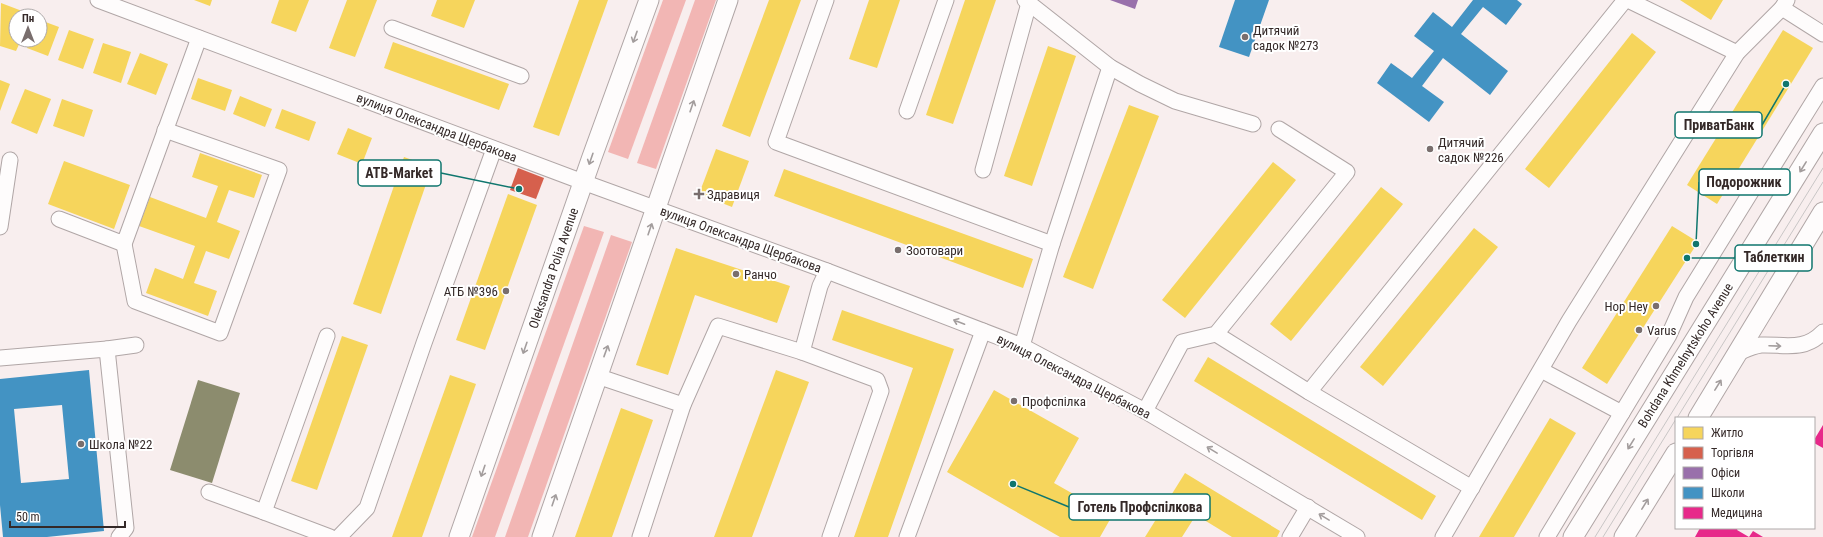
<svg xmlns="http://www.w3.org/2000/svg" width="1823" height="537" viewBox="0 0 1823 537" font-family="'Roboto Condensed',sans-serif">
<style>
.forest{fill:#f2b6b4}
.homes{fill:#f6d55c}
.shops{fill:#d6604d}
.offices{fill:#9970ab}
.schools{fill:#4393c3;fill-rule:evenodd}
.health{fill:#e7298a}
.industry{fill:#8c8c6e}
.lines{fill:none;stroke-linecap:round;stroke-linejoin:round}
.minor-casing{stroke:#b0a6a6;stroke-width:17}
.major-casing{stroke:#b0a6a6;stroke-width:21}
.minor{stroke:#fefcfc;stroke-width:15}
.major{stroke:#fefcfc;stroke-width:19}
.tram{stroke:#c9c6c6;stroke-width:1}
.oneway{stroke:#a39d9d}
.poi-dot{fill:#796e6d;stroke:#fff;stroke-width:1.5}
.labels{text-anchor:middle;stroke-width:4;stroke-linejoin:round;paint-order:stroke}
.poi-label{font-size:13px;fill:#342928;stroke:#fff;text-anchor:start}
.street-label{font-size:13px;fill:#342928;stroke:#fff}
.leader{fill:none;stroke:#0f766e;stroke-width:1.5}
.callout-dot{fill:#0f766e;stroke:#fff;stroke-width:1.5}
.callout{fill:#fff;stroke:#0f766e;stroke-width:1.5}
.callout-label{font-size:14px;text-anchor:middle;font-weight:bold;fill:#342928}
</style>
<rect width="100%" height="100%" fill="#f8eeee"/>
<g class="forest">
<path d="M663 0H686L628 159 608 152Z"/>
<path d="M695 0H716L656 169 637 163Z"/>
<path d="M584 226 604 232 495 537H472Z"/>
<path d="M611 235 632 242 528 537H505Z"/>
</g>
<g class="homes">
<path d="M194 0H212L210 6Z"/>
<path d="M279 0H309L296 32 271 23Z"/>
<path d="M347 0H377L355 57 329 48Z"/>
<path d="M437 0H475L464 28 431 16Z"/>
<path d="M579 0H608L559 136 533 127Z"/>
<path d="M769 0H801L750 137 722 126Z"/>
<path d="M869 0H900L877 68 849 59Z"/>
<path d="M965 0H996L953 124 926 115Z"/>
<path d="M1680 0H1723L1711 20Z"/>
<path d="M1 3 30 14 29 16H16V40H21L16 51 0 46Z"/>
<path d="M40 20 59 27 48 56 27 48 30 40H40Z"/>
<path d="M69 30 94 39 83 69 58 60Z"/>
<path d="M1783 30 1813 48 1717 204 1687 185Z"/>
<path d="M1632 33 1656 52 1549 188 1525 169Z"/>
<path d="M393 42 509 84 499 110 384 68Z"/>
<path d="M103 43 131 52 121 83 93 73Z"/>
<path d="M1048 46 1076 56 1032 186 1004 176Z"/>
<path d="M140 53 168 64 156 95 127 84Z"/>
<path d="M198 78 232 90 225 111 191 99Z"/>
<path d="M0 80 10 84 0 111Z"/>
<path d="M25 89 51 99 37 134 11 123Z"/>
<path d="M240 96 272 109 265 127 233 114Z"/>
<path d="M62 99 93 110 84 137 53 126Z"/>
<path d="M1129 105 1159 116 1093 289 1063 277Z"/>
<path d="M282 109 316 122 309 141 275 128Z"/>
<path d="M348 128 372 138 362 164 337 154Z"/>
<path d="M716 149 749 161 732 207 699 194Z"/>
<path d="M200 153 262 175 254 198 229 190 217 222 240 231 229 259 206 251 194 283 217 291 208 316 146 293 155 268 183 279 195 246 139 226 150 197 206 218 218 186 192 177Z"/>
<path d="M404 157 432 167 381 314 353 304Z"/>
<path d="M64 161 130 185 114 229 48 204Z"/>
<path d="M1273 162 1296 180 1185 318 1162 300Z"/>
<path d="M784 169 1033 259 1023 288 774 196Z"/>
<path d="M1381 187 1403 204 1291 341 1270 324Z"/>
<path d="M508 194 537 205 485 350 456 340Z"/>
<path d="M1672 226 1698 242 1607 384 1582 368Z"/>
<path d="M1474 228 1498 247 1383 386 1360 367Z"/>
<path d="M676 248 790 286 777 323 695 295 668 375 636 365Z"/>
<path d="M842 310 954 349 888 537H854L913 368 832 340Z"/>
<path d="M342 336 368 345 317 490 291 481Z"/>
<path d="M1208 357 1436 496 1422 520 1194 381Z"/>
<path d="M776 370 809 382 752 537H714Z"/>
<path d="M450 375 476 384 422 537H392Z"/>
<path d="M994 390 1079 438 1054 483 1112 516 1100 537H1060L947 472Z"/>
<path d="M621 408 653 420 612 537H575Z"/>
<path d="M1550 418 1576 433 1514 537H1479Z"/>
<path d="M1185 473 1280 531 1277 537H1232L1196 515 1182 537H1145Z"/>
</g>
<path class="shops" d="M518 168 544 178 536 199 510 190Z"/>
<path class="offices" d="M1110 0H1138L1135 9Z"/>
<g class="schools">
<path d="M1235 0H1269L1249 57 1219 47Z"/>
<path d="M1473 0H1517L1522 4 1506 25 1483 7 1461 34 1508 71 1490 95 1443 58 1422 86 1444 102 1429 122 1377 83 1391 63 1412 78 1434 51 1414 36 1433 12 1452 27Z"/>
<path d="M89 370 104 531 47 537H3L0 505V379ZM62 405 69 479 21 483 14 409Z"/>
</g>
<g class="health">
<path d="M1823 425V448L1814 443V440Z"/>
<path d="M1700 528H1738L1737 530 1749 537H1695Z"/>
<path d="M1753 531 1763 537H1749Z"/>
</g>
<path class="industry" d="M198 380 240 393 212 483 170 470Z"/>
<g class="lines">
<defs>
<g id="minor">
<path d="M98 0 583 182 827 271 1022 346 1145 411 1357 537"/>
<path d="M826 0 776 142 1052 244"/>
<path d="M1025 0 1110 67 1140 84 1175 101 1253 124"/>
<path d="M1628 0 1737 53"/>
<path d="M1782 8 1823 34"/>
<path d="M392 28 521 76"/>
<path d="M907 111 946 0"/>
<path d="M983 170 1029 3"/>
<path d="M59 219 124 244 199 38"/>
<path d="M0 227 10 160"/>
<path d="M124 244 135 301 220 333 279 170 165 130"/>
<path d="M1216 334 1309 392 1472 488"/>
<path d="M327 336 264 512 330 537"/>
<path d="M1022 346 1052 244 1110 67"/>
<path d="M107 349 136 345"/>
<path d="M802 352 820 286 827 271"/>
<path d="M1738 353C1745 350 1753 346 1761 345 1784 344 1804 352 1823 332"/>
<path d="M0 358 107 349 126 528 119 537"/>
<path d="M1541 370 1622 413"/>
<path d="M597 376 683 405 640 537"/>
<path d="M1309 392 1625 0"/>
<path d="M683 405 718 326 802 352 877 380 881 391 830 537"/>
<path d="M1145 411 1182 342 1216 334 1347 172 1279 129"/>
<path d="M209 492 264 512"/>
<path d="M339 537 367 508 424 343 494 149"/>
<path d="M907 537 983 331"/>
<path d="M1290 537 1308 507"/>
<path d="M1443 537 1569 321 1737 53 1782 8 1787 0"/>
<path d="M1547 537 1669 335 1686 297 1754 187 1767 176 1823 86"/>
</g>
<g id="major">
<path d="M1698 418 1823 212"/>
<path d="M459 537 592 157 649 0"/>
<path d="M542 537 728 0"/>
<path d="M1573 537 1823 133"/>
<path d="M1624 537 1676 453"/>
</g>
</defs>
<use href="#minor" class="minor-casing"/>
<use href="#major" class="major-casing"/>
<use href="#minor" class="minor"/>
<use href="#major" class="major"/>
<g class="tram">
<path d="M1677 418 1823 182"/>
<path d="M1595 537 1823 168"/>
<path d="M1603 537 1676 419"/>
</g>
</g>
<defs><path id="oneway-shaft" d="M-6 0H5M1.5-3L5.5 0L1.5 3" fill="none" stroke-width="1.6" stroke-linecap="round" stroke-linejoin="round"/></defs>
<g class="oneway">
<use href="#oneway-shaft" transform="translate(635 37) rotate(110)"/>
<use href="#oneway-shaft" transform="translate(692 106) rotate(-71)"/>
<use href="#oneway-shaft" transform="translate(591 159) rotate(109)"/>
<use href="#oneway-shaft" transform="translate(1803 167) rotate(122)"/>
<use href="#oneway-shaft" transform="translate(650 229) rotate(-71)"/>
<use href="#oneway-shaft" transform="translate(959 322) rotate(-159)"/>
<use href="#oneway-shaft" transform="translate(1775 346) rotate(2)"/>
<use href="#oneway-shaft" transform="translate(525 348) rotate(109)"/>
<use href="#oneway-shaft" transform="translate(606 351) rotate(-70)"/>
<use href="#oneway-shaft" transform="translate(1718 385) rotate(-58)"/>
<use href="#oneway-shaft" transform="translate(1631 444) rotate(122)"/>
<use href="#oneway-shaft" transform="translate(1212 450) rotate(-149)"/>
<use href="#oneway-shaft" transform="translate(483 471) rotate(109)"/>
<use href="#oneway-shaft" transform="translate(554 500) rotate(-71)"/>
<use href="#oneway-shaft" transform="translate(1645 504) rotate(-58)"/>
<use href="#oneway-shaft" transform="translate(1324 517) rotate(-149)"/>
</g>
<g class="poi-dot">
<circle cx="1245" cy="37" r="4"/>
<circle cx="1430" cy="149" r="4"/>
<path d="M697 188h4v4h4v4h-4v4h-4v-4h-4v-4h4z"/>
<circle cx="898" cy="250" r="4"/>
<circle cx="736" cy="274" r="4"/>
<circle cx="506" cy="291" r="4"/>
<circle cx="1656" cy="306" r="4"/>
<circle cx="1639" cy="330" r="4"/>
<circle cx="1014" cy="401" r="4"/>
<circle cx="81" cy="444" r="4"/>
</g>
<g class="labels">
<g class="poi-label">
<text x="1253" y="35">Дитячий<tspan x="1253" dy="15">садок №273</tspan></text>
<text x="1438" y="147">Дитячий<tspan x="1438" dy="15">садок №226</tspan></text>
<text x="707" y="199">Здравиця</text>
<text x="906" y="255">Зоотовари</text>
<text x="744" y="279">Ранчо</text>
<text x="498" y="296" text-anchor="end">АТБ №396</text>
<text x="1648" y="311" text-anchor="end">Hop Hey</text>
<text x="1647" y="335">Varus</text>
<text x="1022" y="406">Профспілка</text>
<text x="89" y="449">Школа №22</text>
</g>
<g class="street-label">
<text transform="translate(437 127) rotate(21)" y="5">вулиця Олександра Щербакова</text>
<text transform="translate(741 239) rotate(20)" y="5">вулиця Олександра Щербакова</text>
<text transform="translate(553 268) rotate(-71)" y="5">Oleksandra Polia Avenue</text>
<text transform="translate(1685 355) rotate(-58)" y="5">Bohdana Khmelnytskoho Avenue</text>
<text transform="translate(1074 376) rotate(27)" y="5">вулиця Олександра Щербакова</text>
</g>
</g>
<path class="leader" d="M1786 84L1762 125M519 189L441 173M1696 244L1699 182M1687 258L1735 258M1013 484L1069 507"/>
<g class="callout-dot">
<circle cx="1786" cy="84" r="4"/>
<circle cx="519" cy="189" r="4"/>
<circle cx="1696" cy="244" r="4"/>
<circle cx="1687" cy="258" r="4"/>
<circle cx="1013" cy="484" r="4"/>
</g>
<g class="callout">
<rect x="1675" y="112" width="87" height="26" rx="4"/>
<rect x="358" y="160" width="83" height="26" rx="4"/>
<rect x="1699" y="169" width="91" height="26" rx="4"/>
<rect x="1735" y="245" width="77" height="26" rx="4"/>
<rect x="1069" y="494" width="141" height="26" rx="4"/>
</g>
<g class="callout-label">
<text x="1719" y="130">ПриватБанк</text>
<text x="399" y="178">ATB-Market</text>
<text x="1744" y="187">Подорожник</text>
<text x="1774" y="262">Таблеткин</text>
<text x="1140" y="512">Готель Профспілкова</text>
</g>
<rect x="1675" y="417" width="140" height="112" fill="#ffffff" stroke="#aea9a9"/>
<rect x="1683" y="427" width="20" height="12" fill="#f6d55c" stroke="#aea9a9"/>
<text x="1711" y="437" font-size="12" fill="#342928">Житло</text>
<rect x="1683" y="447" width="20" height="12" fill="#d6604d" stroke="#aea9a9"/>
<text x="1711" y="457" font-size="12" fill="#342928">Торгівля</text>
<rect x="1683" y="467" width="20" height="12" fill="#9970ab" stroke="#aea9a9"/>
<text x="1711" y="477" font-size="12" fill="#342928">Офіси</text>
<rect x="1683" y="487" width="20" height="12" fill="#4393c3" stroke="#aea9a9"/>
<text x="1711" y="497" font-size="12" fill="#342928">Школи</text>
<rect x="1683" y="507" width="20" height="12" fill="#e7298a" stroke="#aea9a9"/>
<text x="1711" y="517" font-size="12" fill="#342928">Медицина</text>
<g transform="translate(28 28)"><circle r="19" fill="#ffffff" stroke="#aea9a9"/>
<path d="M0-3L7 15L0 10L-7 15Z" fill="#796e6d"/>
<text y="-6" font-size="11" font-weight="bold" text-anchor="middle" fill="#342928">Пн</text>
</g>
<path d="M10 521v6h115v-6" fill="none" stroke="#342928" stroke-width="2"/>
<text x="16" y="521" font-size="12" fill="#342928" stroke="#ffffff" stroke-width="3" paint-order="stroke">50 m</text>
</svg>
